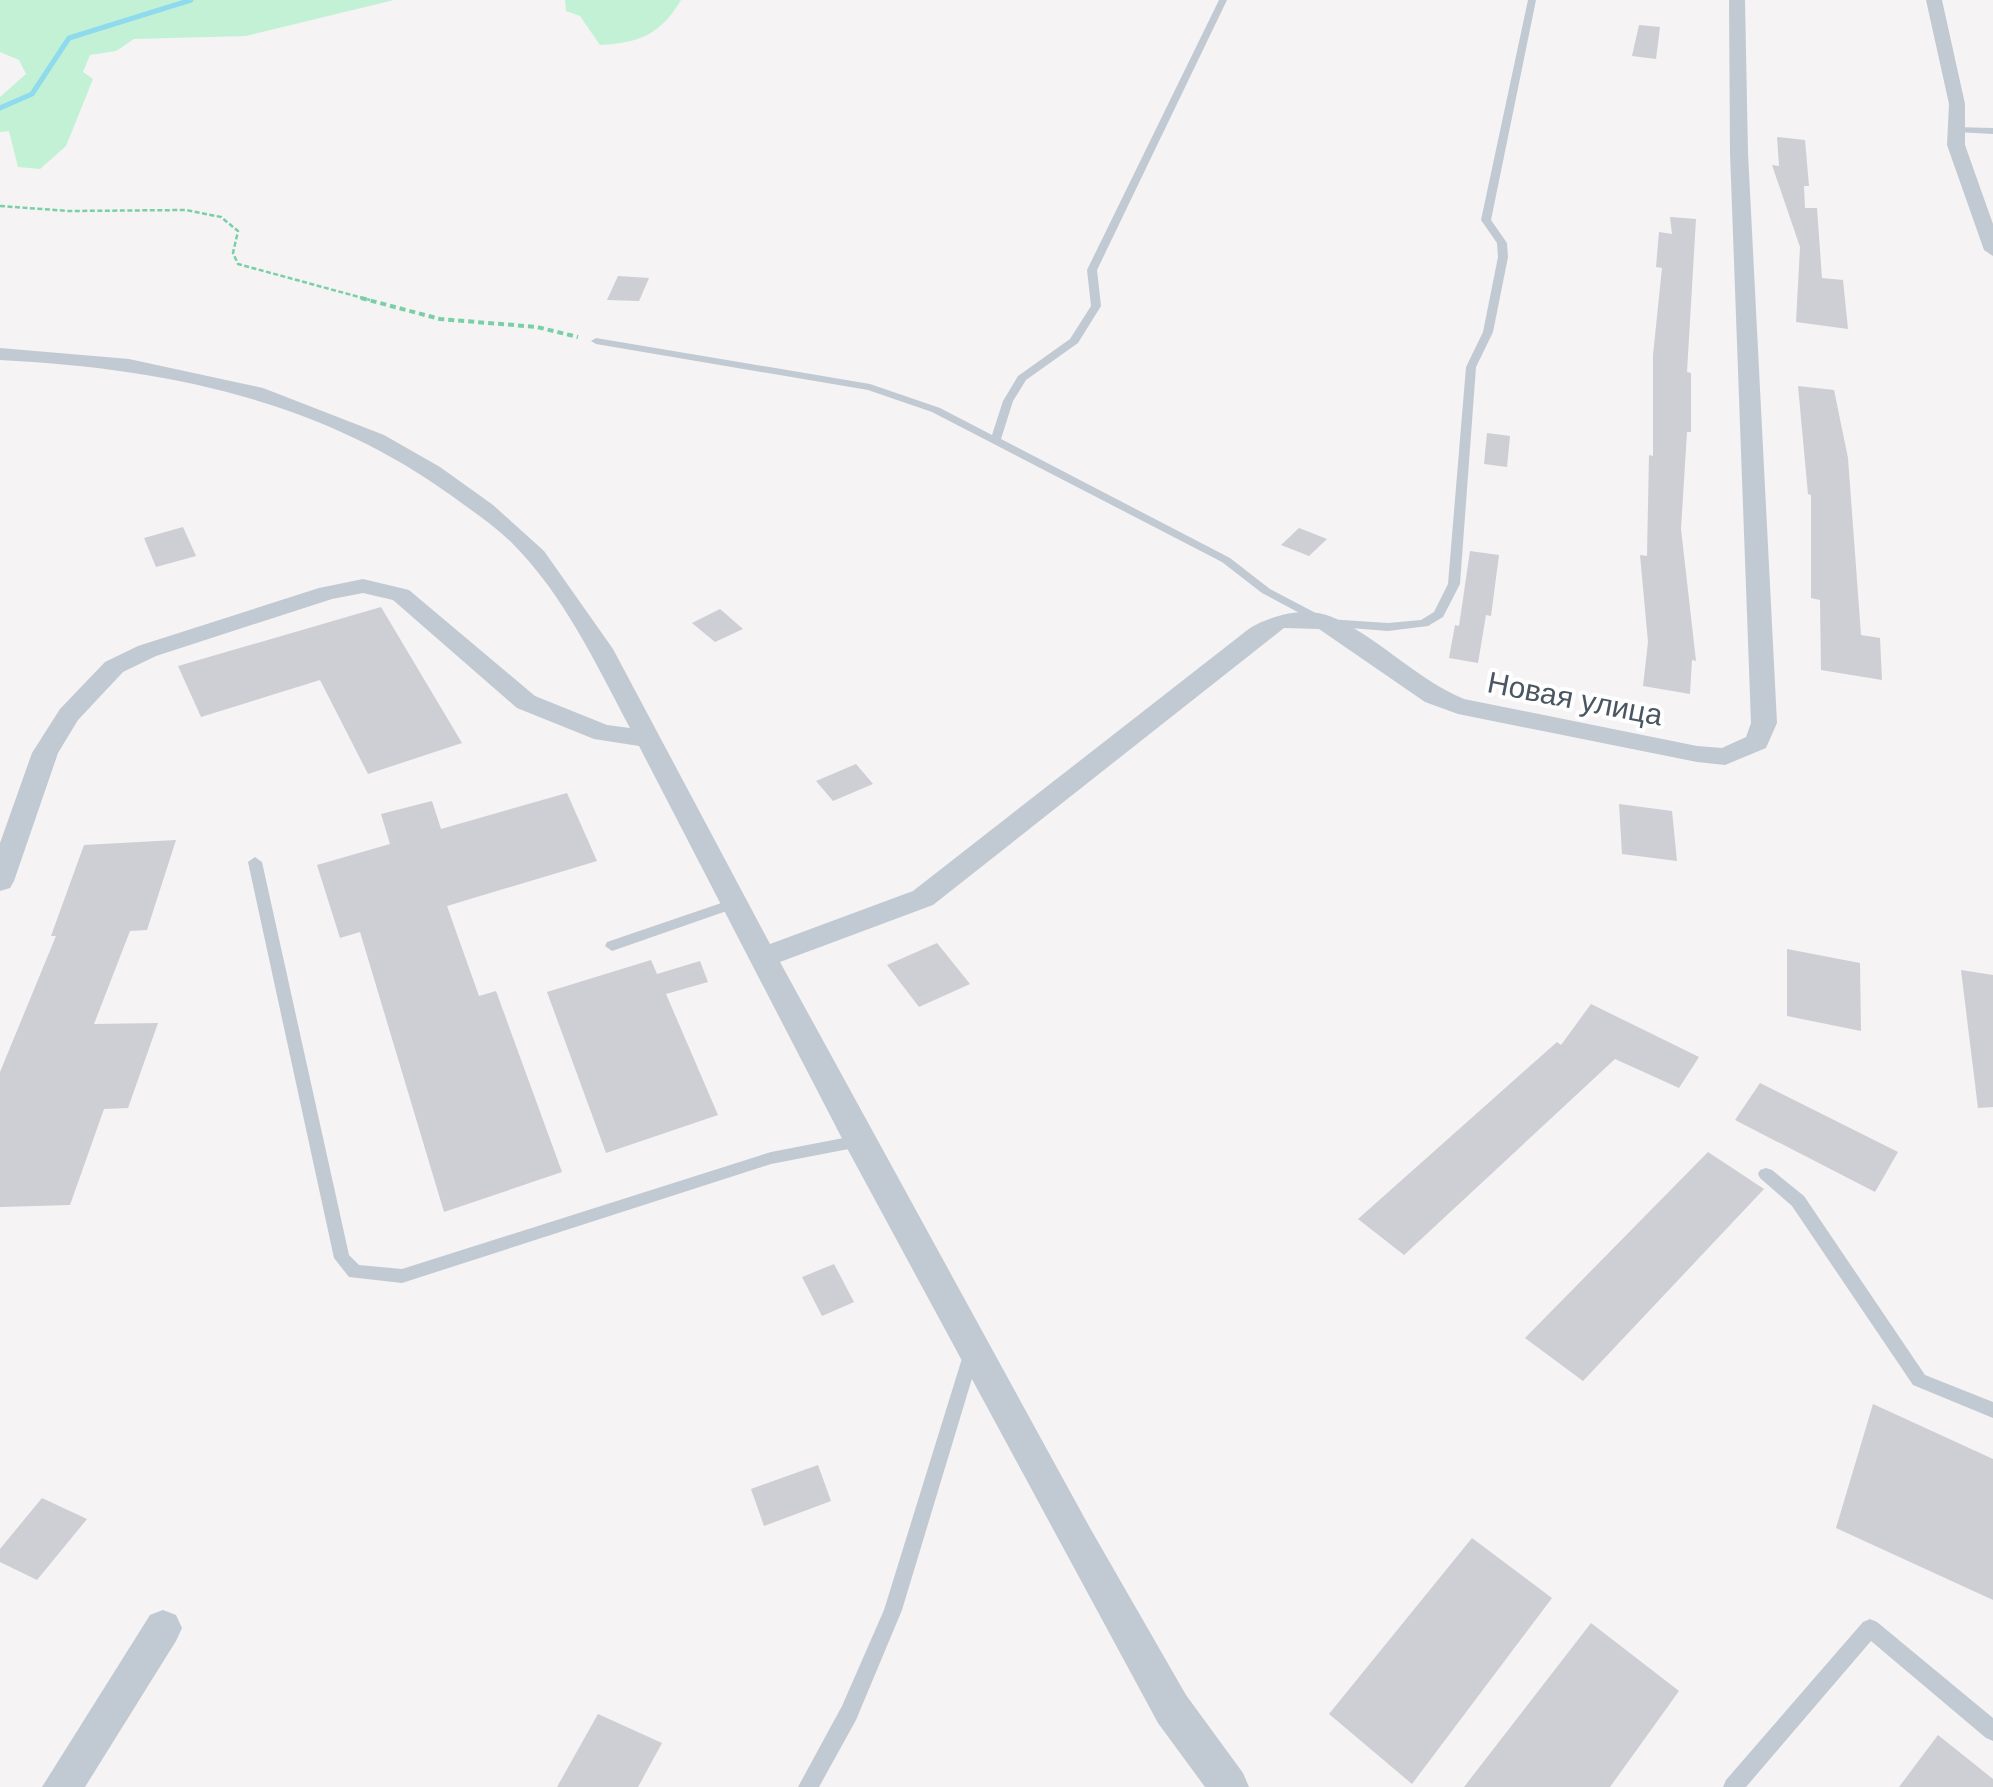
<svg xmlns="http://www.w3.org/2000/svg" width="1993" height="1787" viewBox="0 0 1993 1787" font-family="Helvetica,sans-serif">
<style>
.green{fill:#c3f1d5}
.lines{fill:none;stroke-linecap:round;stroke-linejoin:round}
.stream{stroke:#90daee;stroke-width:5}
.building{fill:#cdcfd5}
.path-far1{stroke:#7ad0a6;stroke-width:2.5;stroke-dasharray:5 2.5;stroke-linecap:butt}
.path{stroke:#7ad0a6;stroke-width:4;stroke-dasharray:6 4;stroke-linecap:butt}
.service{fill:#c1cad2;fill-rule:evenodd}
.minor{fill:#c1cad2;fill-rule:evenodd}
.labels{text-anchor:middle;stroke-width:8;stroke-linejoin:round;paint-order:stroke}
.street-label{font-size:30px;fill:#4a5661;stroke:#fff}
</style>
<rect width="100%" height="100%" fill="#f5f3f3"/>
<g class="green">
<path d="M0 0H394L246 36 134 39 116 51 90 55 83 72 93 79 66 146 40 169 18 167 9 131 0 132V97L26 74 19 60 0 52Z"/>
<path d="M565 0H681C660 35 639 43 600 45L580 16 566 11Z"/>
</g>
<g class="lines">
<path class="stream" d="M0 108 32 94 69 38 191 0"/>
</g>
<g class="building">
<path d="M1639 25 1660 27 1656 59 1632 56Z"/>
<path d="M1777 137 1805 140 1809 186H1804L1805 208H1817L1822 278 1843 280 1848 329 1796 322 1800 247 1772 165 1779 166Z"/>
<path d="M1670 217 1696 219 1687 372 1691 373V432H1687L1681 529 1696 661 1692 660 1690 694 1643 686 1648 642 1640 555 1647 556 1649 455 1653 456V355L1662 268 1656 267 1659 232 1672 234Z"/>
<path d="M618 276 649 278 639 301 607 300Z"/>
<path d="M1798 386 1834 390 1848 458 1861 635 1880 638 1882 680 1821 670 1820 600 1811 598V495L1808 494Z"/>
<path d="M1487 433 1510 436 1507 467 1484 464Z"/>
<path d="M183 527 196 556 156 567 144 538Z"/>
<path d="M1299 528 1327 539 1309 556 1281 545Z"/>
<path d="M1470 551 1499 555 1491 616 1486 615 1478 663 1449 658 1455 625 1459 626Z"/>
<path d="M381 607 462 743 368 774 320 680 201 717 178 666Z"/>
<path d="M720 609 743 629 715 642 692 623Z"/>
<path d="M856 764 873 784 833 801 816 781Z"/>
<path d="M567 793 597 861 447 906 479 996 496 991 562 1172 444 1212 360 932 340 938 317 865 390 844 381 814 432 801 441 829Z"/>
<path d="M1619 804 1672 811 1677 861 1622 854Z"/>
<path d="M176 840 147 930 130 931 94 1024 158 1023 128 1108 104 1109 70 1205 0 1207V1072L56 936H51L84 845Z"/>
<path d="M937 943 970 984 919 1007 887 965Z"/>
<path d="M1787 949 1860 963 1861 1031 1787 1016Z"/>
<path d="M651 960 657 974 700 961 708 982 666 994 718 1115 606 1153 547 992Z"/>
<path d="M1961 970 1993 975V1107L1978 1108Z"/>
<path d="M1591 1004 1699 1057 1679 1088 1615 1059 1404 1255 1358 1219 1557 1042 1561 1045Z"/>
<path d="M1760 1083 1898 1152 1875 1192 1735 1120Z"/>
<path d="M1708 1152 1764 1189 1583 1381 1525 1338Z"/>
<path d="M834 1264 854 1302 822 1316 802 1277Z"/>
<path d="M1873 1404 1993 1459V1600L1836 1528Z"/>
<path d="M818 1465 831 1501 764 1526 751 1489Z"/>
<path d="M42 1498 87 1519 37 1580 0 1562V1549Z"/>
<path d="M1472 1538 1552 1598 1412 1784 1329 1714Z"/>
<path d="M1591 1623 1679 1691 1610 1787H1464Z"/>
<path d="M598 1714 662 1743 638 1787H557Z"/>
<path d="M1938 1735 1993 1779V1787H1899Z"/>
</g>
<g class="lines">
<path class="path-far1" d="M0 206 69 211 186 210 221 217 238 231 233 253 238 264 370 300"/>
<path class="path" d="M361 298 440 319 537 327 578 337"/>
<g class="service">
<path d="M1219 0H1227L1097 270 1101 306 1078 343 1026 380 1013 401 1001 439 1230 558 1270 589 1327 619 1388 623 1421 620 1434 612 1448 584 1466 367 1483 332 1498 257 1497 243 1481 220 1528 0H1536L1491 220 1507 243 1508 257 1493 332 1476 367 1460 584 1443 617 1428 626 1388 631 1324 626 1262 593 1222 562 932 412 868 390 596 344 591 341 596 338 870 384 940 408 992 435 1003 401 1018 376 1070 339 1091 306 1087 270Z"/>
<path d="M1953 127 1993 128V134L1956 132 1953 131Z"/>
<path d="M255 857 262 862 349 1255 359 1265 402 1269 771 1152 859 1135 864 1137 867 1141 864 1145 859 1147 771 1164 402 1283 349 1277 334 1258 248 862Z"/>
<path d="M736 898 743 903 741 906 612 951 605 946 607 942Z"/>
<path d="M1766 1168 1772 1170 1804 1196 1925 1375 1993 1402V1418L1913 1385 1792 1206 1760 1178 1758 1174 1760 1170Z"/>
<path d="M972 1345 978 1347 980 1352 902 1610 856 1720 819 1787H798L842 1706 884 1610 964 1352 966 1347Z"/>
<path d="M1870 1619 1877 1622 1993 1718V1741L1986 1738 1871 1641 1746 1787H1723L1726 1780 1863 1622Z"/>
</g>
<g class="minor">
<path d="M1729 0H1745L1748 153 1777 723 1766 748 1725 765 1697 762 1458 714 1425 702 1319 629 1284 628 933 905 780 962 1090 1528 1186 1695 1243 1773 1249 1787H1205L1158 1723 848 1150 639 746 594 739 517 708 393 600 363 593 332 599 156 656 123 672 78 720 58 753 14 881 10 888 0 891V843L32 753 60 709 105 662 138 646 319 588 363 579 409 590 535 696 607 725 630 728C596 664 564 595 512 543 494 525 472 511 452 496 319 399 161 368 0 360V348L129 359 263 388 384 435 440 467 493 505 544 551 613 649 770 944 913 891 1250 628C1272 615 1306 606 1332 617 1377 636 1416 679 1464 699L1697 746 1722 748 1746 737 1751 723 1730 153Z"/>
<path d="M1926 0H1942L1965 104V145L1993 224V256L1984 250 1947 145 1949 104Z"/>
<path d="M163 1610 176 1615 182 1628 176 1641 85 1787H42L150 1615Z"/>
</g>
</g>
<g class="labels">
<g class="street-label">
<text transform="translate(1575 699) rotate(11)" y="10">Новая улица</text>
</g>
</g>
</svg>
